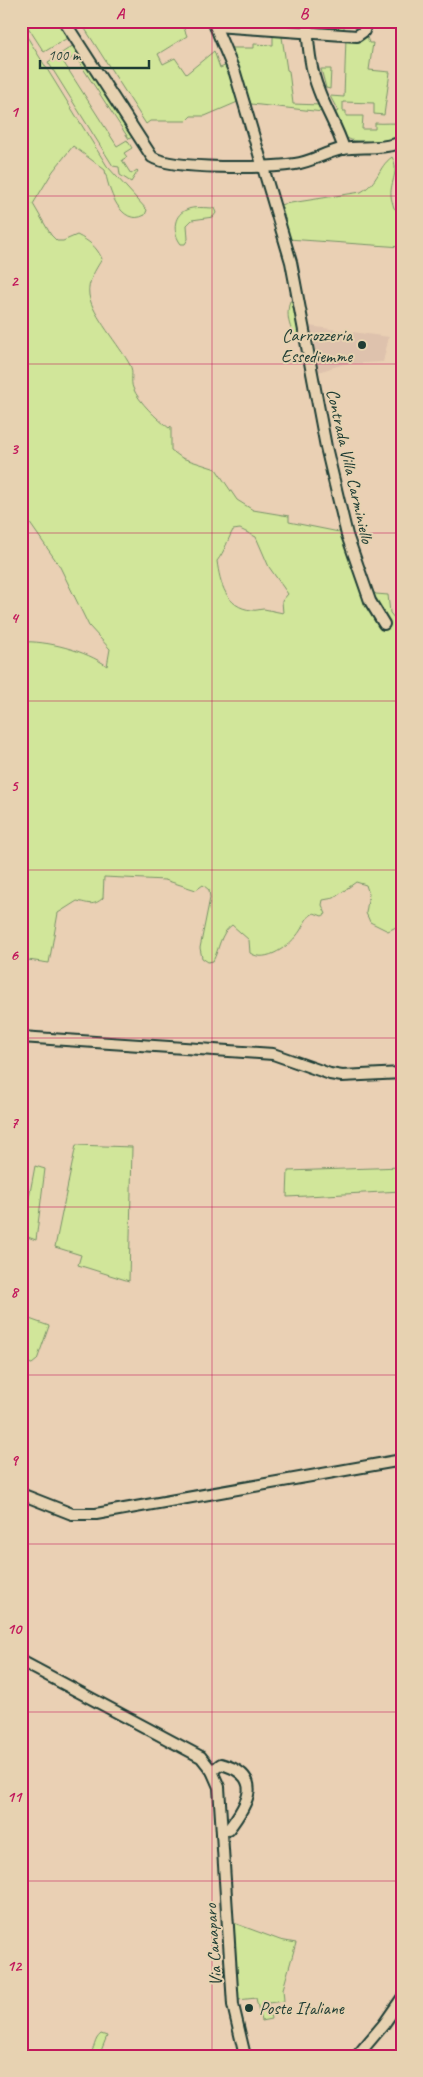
<svg xmlns="http://www.w3.org/2000/svg" width="423" height="2077" viewBox="0 0 423 2077" font-family="Caveat,sans-serif">
<style>
.built{fill:#dec2ad}
.green{fill:#d1e69a;stroke:#789267;fill-rule:evenodd}
.lines{fill:none;stroke-linecap:round;stroke-linejoin:round}
.minor-casing{stroke:#1f3d34;stroke-width:14}
.minor{stroke:#e7d2b1;stroke-width:10}
.grid{fill:none;stroke:#c2185b;stroke-width:1;stroke-opacity:0.55}
.poi-dot{fill:#1f3d34;stroke:#e7d2b1;stroke-width:2}
.labels{text-anchor:middle;stroke-width:4;stroke-linejoin:round;paint-order:stroke}
.poi-label{font-size:18px;fill:#1f3d34;stroke:#e7d2b1;text-anchor:end}
.street-label{font-size:18px;fill:#1f3d34;stroke:#e7d2b1}
.neatline{fill:none;stroke:#c2185b;stroke-width:2}
.grid-label{font-size:16px;text-anchor:middle;font-weight:bold;fill:#c2185b}
</style>
<rect width="100%" height="100%" fill="#ead0b4"/>
<filter id="ink" filterUnits="userSpaceOnUse"><feTurbulence type="fractalNoise" baseFrequency=".02" numOctaves="2"/><feDisplacementMap in="SourceGraphic" scale="10" xChannelSelector="R" yChannelSelector="G"/><feConvolveMatrix kernelMatrix="1 2 1 2 8 2 1 2 1" color-interpolation-filters="sRGB"/></filter>
<g filter="url(#ink)">
<path class="built" d="M309 326 389 337 383 362 344 364 318 372Z"/>
<g class="green">
<path d="M24 21H59L69 37 44 52Z"/>
<path d="M80 21H181L187 36 158 54 163 64 175 58 186 74 214 51 220 68 227 65 240 101 205 116H191L186 121H150L146 124Z"/>
<path d="M319 21 344 22V32L319 31Z"/>
<path d="M21 27 107 166 147 210 145 215C120 228 108 188 105 170L73 146 53 171 33 204 51 235 57 241H63L77 235C89 241 97 247 102 259 96 269 87 282 89 295 92 315 120 346 130 365 134 372 130 381 133 388 139 402 157 419 169 428L171 426V450L182 458 216 469 237 500 253 510 289 516V522L344 533 370 590 376 594 388 595 390 613 402 627V924L388 931 370 922 366 913 369 894 366 885 356 882 334 898 323 900 322 905 326 914 322 916 314 913C305 918 305 923 300 931 291 945 266 964 250 953L249 940 232 925C220 933 219 950 213 961L208 962 202 958 200 948 210 898 209 890 203 885 196 890 165 880 104 877 103 898C93 907 88 903 77 901L58 913 49 963 21 959V642C46 640 87 651 107 666L110 649 89 626 59 565 29 522 21 503ZM240 529 256 537 269 567 288 594 282 601 283 613C277 612 270 610 264 609 260 609 256 611 252 610 226 608 220 583 217 561 225 551 227 541 233 530Z"/>
<path d="M273 33 303 35V38L282 37 287 70 289 71 293 104 320 105 323 112 251 104 229 48H254V44L273 45Z"/>
<path d="M346 37H367L369 43H373L369 70 390 72 384 115 374 114V103L343 102V111H346V116H363L362 129H375V123C385 124 392 122 402 124V136C391 140 357 145 347 138 341 133 337 121 333 114L338 111 330 96 344 97Z"/>
<path d="M74 45 132 137 129 139 75 56 64 63 117 146 127 140 132 148 124 153 127 157 122 160 131 174 137 170 138 171 131 182 120 175 119 167 113 166 48 62Z"/>
<path d="M321 69H331L330 89 326 88Z"/>
<path d="M392 157C400 171 390 182 391 195 391 199 393 204 394 208L402 213V247L288 239 278 205 361 192C380 181 377 168 392 157Z"/>
<path d="M214 208 216 213 213 217 192 220 187 225 188 239 185 244H181C173 234 172 216 186 210 193 206 206 208 214 208Z"/>
<path d="M290 301 304 302 305 309 301 343C290 332 285 317 290 301Z"/>
<path d="M76 1145 132 1147 129 1281 78 1265 81 1255 55 1247Z"/>
<path d="M35 1166 45 1169 36 1240 22 1235Z"/>
<path d="M402 1167V1191L287 1197 288 1171Z"/>
<path d="M21 1316 49 1326 37 1360 32 1364 21 1361Z"/>
<path d="M234 1923 280 1940 296 1943 283 1989 284 2001 268 2003 271 2019 261 2021 256 1998 238 2000Z"/>
<path d="M101 2034 107 2036 99 2056H88C96 2049 93 2040 101 2034Z"/>
</g>
<g class="lines">
<defs>
<g id="minor">
<path d="M64 21 152 157C172 170 268 168 295 164 311 162 326 152 342 149 362 146 382 150 402 142"/>
<path d="M213 21 235 73 291 262 326 447 347 535 370 601 384 624"/>
<path d="M307 21C308 45 310 69 319 91 326 110 338 129 344 149"/>
<path d="M215 26 357 36 364 31 366 21"/>
<path d="M21 1037 273 1054 330 1074 342 1076 402 1073"/>
<path d="M21 1494 72 1514H96L402 1460"/>
<path d="M21 1661 201 1757 212 1771 219 1787 233 2005 245 2056"/>
<path d="M212 1771 221 1764C265 1776 248 1804 228 1830H222"/>
<path d="M357 2056 384 2024 402 1998"/>
</g>
</defs>
<use href="#minor" class="minor-casing"/>
<use href="#minor" class="minor"/>
</g>
</g>
<path class="grid" d="M212 21V2056M21 196H402M21 364H402M21 533H402M21 701H402M21 870H402M21 1038H402M21 1207H402M21 1375H402M21 1544H402M21 1712H402M21 1881H402"/>
<g class="poi-dot">
<circle cx="362" cy="345" r="5"/>
<circle cx="249" cy="2008" r="5"/>
</g>
<g class="labels">
<g class="poi-label">
<text x="352" y="341">Carrozzeria<tspan x="352" dy="21">Essediemme</tspan></text>
<text x="259" y="2014" text-anchor="start">Poste Italiane</text>
</g>
<g class="street-label">
<text transform="translate(350 466) rotate(77)" y="6">Contrada Villa Carminiello</text>
<text transform="translate(213 1945) rotate(-94)" y="6">Via Canaparo</text>
</g>
</g>
<rect width="423" height="2077" fill="none" stroke="#e7d2b1" stroke-width="55"/>
<path d="M40 60v8h109v-8" fill="none" stroke="#1f3d34" stroke-width="2.5"/>
<text x="48" y="60" font-size="15" fill="#1f3d34" stroke="#e7d2b1" stroke-width="4" paint-order="stroke">100 m</text>
<rect x="28" y="28" width="368" height="2022" class="neatline"/>
<g class="grid-label">
<text x="120" y="19">A</text>
<text x="304" y="19">B</text>
<text x="14" y="117">1</text>
<text x="14" y="286">2</text>
<text x="14" y="454">3</text>
<text x="14" y="623">4</text>
<text x="14" y="791">5</text>
<text x="14" y="960">6</text>
<text x="14" y="1128">7</text>
<text x="14" y="1297">8</text>
<text x="14" y="1465">9</text>
<text x="14" y="1634">10</text>
<text x="14" y="1802">11</text>
<text x="14" y="1971">12</text>
</g>
</svg>
